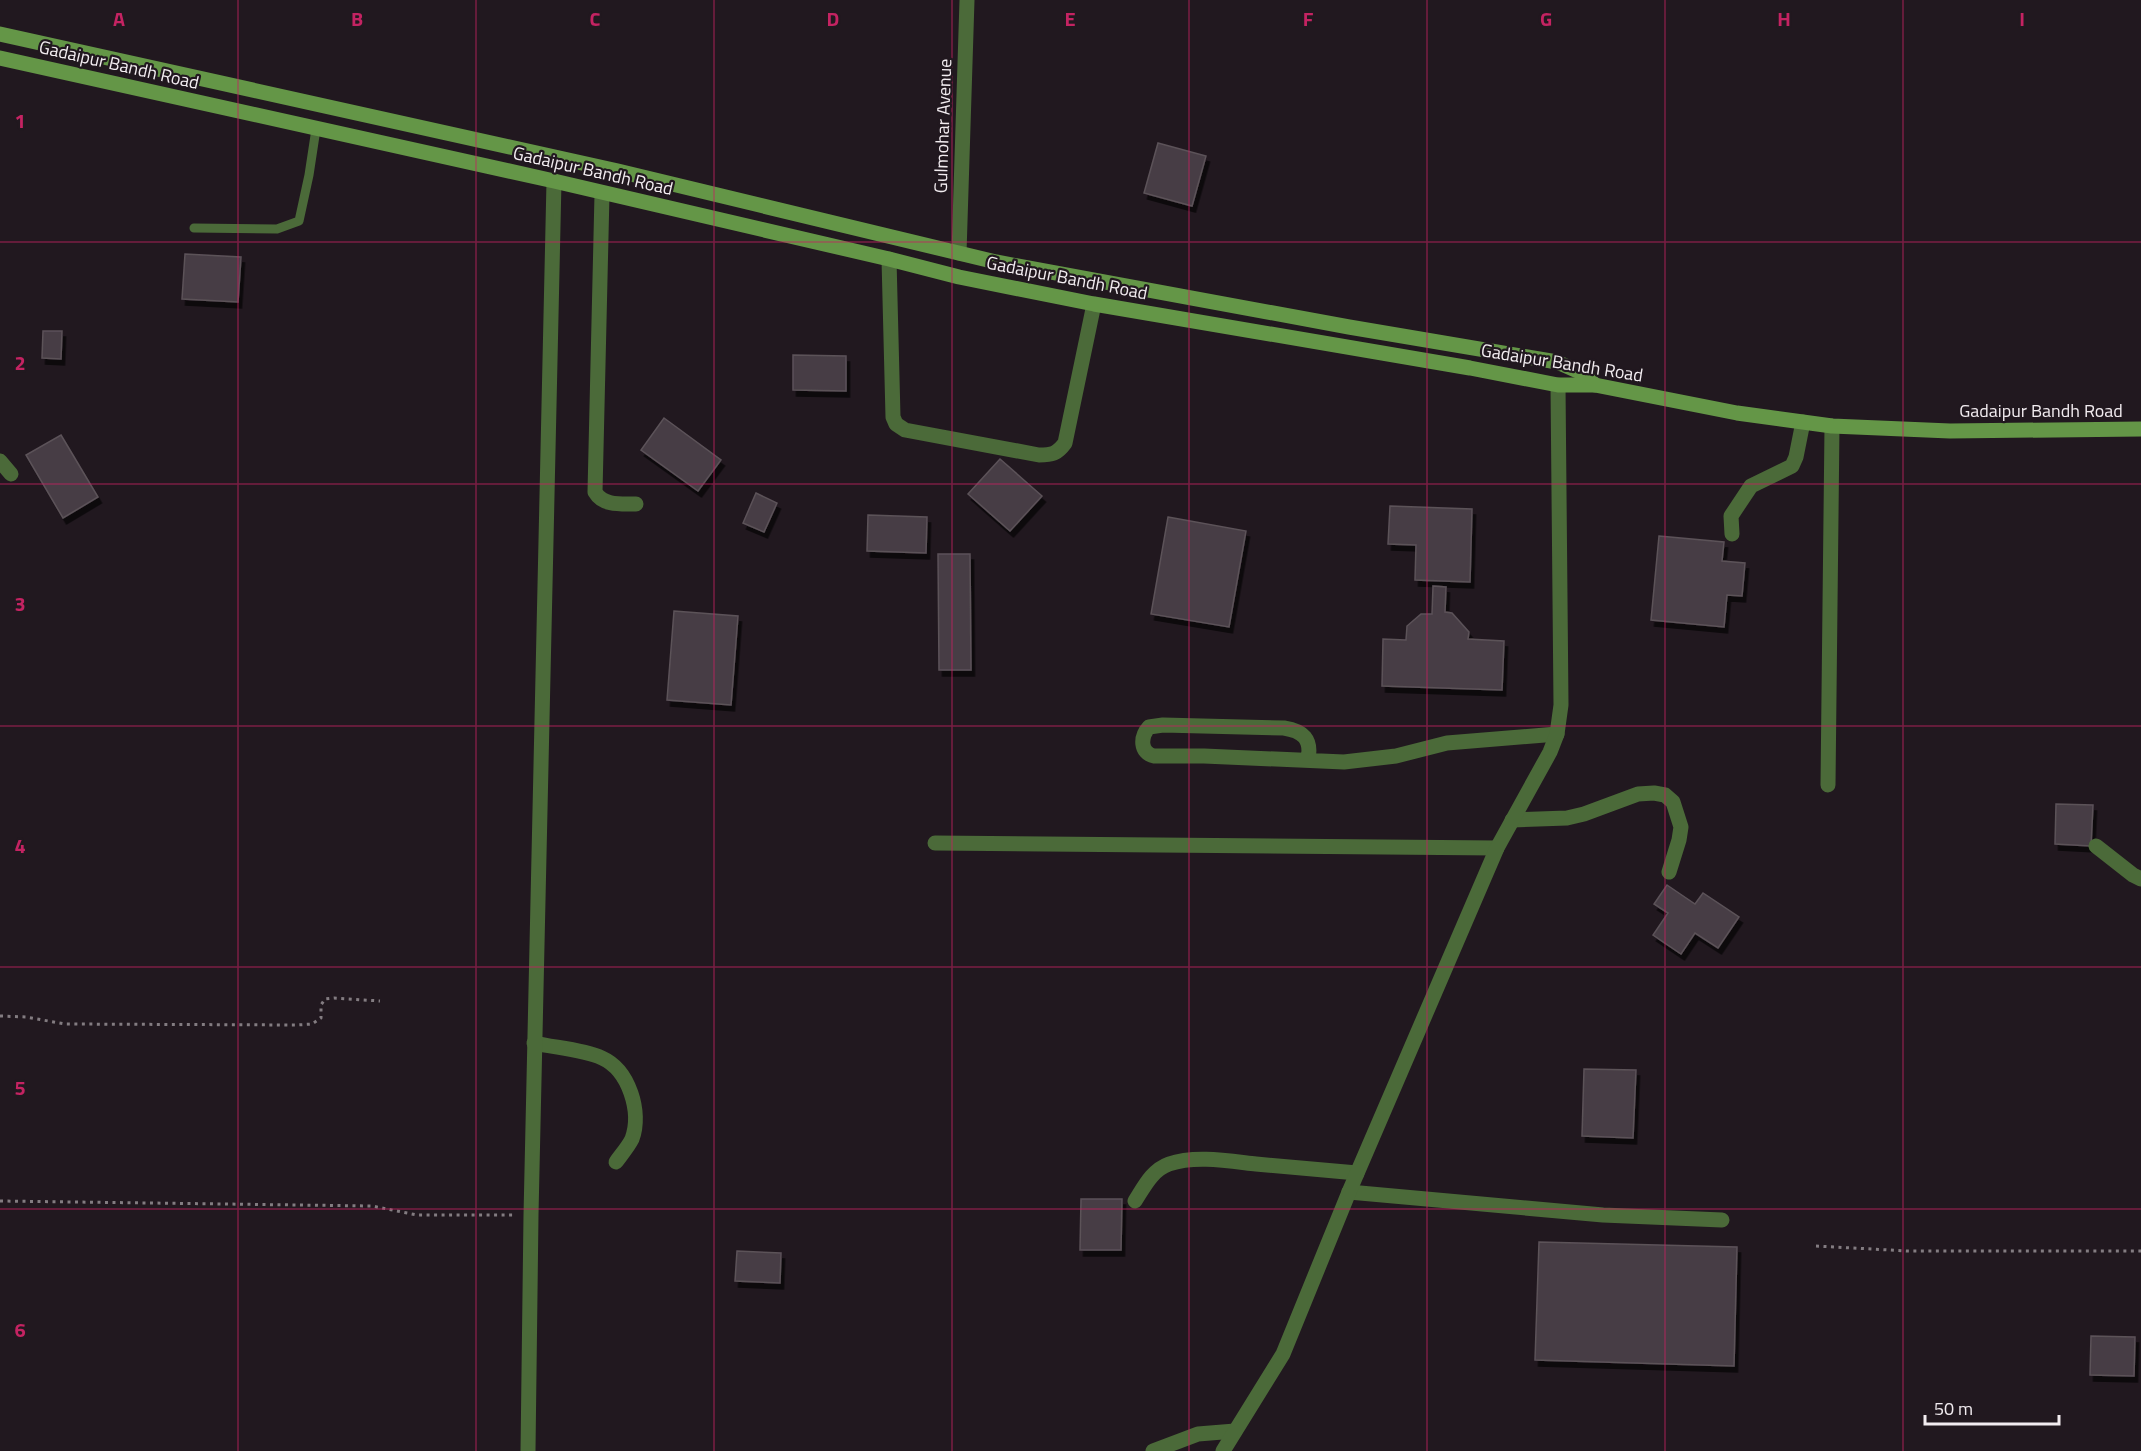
<svg xmlns="http://www.w3.org/2000/svg" width="2141" height="1451" viewBox="0 0 2141 1451" font-family="'Titillium Web',sans-serif">
<style>
.building{fill:#473e45;stroke:#5c5259;stroke-width:1.5;filter:url(#shadow)}
.lines{fill:none;stroke-linecap:round;stroke-linejoin:round}
.path{stroke:#837c81;stroke-width:3;stroke-dasharray:3 4.5;stroke-linecap:butt}
.lane{stroke:#4b6a39;stroke-width:9}
.street{stroke:#4b6a39;stroke-width:15}
.secondary{stroke:#649647;stroke-width:15}
.grid{fill:none;stroke:#c42362;stroke-width:1.5;stroke-opacity:0.55}
.labels{text-anchor:middle;stroke-width:4.5;stroke-linejoin:round;paint-order:stroke}
.street-label{font-size:18px;fill:#f2ecf0;stroke:#21181f}
.grid-label{font-size:20px;text-anchor:middle;font-weight:bold;fill:#c42362;stroke:#21181f;stroke-width:4.5;stroke-linejoin:round;paint-order:stroke}
</style>
<defs>
<filter id="shadow"><feDropShadow dx="3.5" dy="6" stdDeviation="0" flood-color="#0009"/></filter>
</defs>
<rect width="100%" height="100%" fill="#21181f"/>
<g class="building">
<path d="M1158 143 1206 156 1192 206 1144 193Z"/>
<path d="M185 254 241 257 238 302 182 299Z"/>
<path d="M43 331H62L61 359 42 358Z"/>
<path d="M793 355 846 356V391L793 390Z"/>
<path d="M664 418 721 460 698 491 641 450Z"/>
<path d="M61 435 98 497 63 518 26 455Z"/>
<path d="M1000 459 1042 496 1010 531 968 494Z"/>
<path d="M756 493 777 503 764 532 743 523Z"/>
<path d="M1390 506 1472 509 1470 582 1415 580 1416 545 1388 544Z"/>
<path d="M868 515 927 517 926 553 867 551Z"/>
<path d="M1168 517 1246 531 1229 627 1151 614Z"/>
<path d="M1659 536 1724 542 1722 561 1745 563 1742 596 1727 595 1724 627 1651 620Z"/>
<path d="M938 554H970L971 670H939Z"/>
<path d="M1433 586 1446 587 1445 612 1452 613 1469 632 1468 639 1504 641 1502 690 1382 686 1383 639 1406 640 1407 626 1421 614H1432Z"/>
<path d="M674 611 738 616 731 705 667 700Z"/>
<path d="M2056 804 2093 805 2091 846 2055 844Z"/>
<path d="M1667 885 1695 904 1703 893 1739 917 1718 948 1695 933 1681 954 1653 935 1668 913 1654 904Z"/>
<path d="M1584 1069 1636 1070 1633 1138 1582 1136Z"/>
<path d="M1081 1199H1122L1121 1250H1080Z"/>
<path d="M1539 1242 1737 1247 1734 1366 1535 1360Z"/>
<path d="M737 1251 781 1253 780 1283 735 1281Z"/>
<path d="M2091 1336 2135 1337 2134 1376 2090 1375Z"/>
</g>
<g class="lines">
<g class="path">
<path d="M0 1016 26 1017 65 1024 297 1025 312 1024 321 1018V1005L325 999 334 998 380 1001"/>
<path d="M0 1201 372 1206 417 1215H516"/>
<path d="M1816 1246 1908 1251H2141"/>
</g>
<path class="lane" d="M194 228 277 229 299 221 309 175 316 129"/>
<g class="street">
<path d="M602 194 595 492C603 506 621 504 636 504"/>
<path d="M959 253 967 0"/>
<path d="M889 259 893 417 896 424 905 430 1039 455C1052 455 1057 454 1065 443L1094 304"/>
<path d="M0 461 11 474"/>
<path d="M1732 534 1731 516 1751 486 1792 466 1796 457 1803 422"/>
<path d="M1308 759C1312 739 1303 731 1284 728L1163 725 1149 727C1140 737 1140 753 1154 756H1204L1344 762 1396 756 1447 743 1557 734"/>
<path d="M1828 785 1832 426"/>
<path d="M1512 820 1567 818 1584 814 1638 794 1654 793 1665 795 1673 802 1681 827 1679 840 1669 872"/>
<path d="M935 843 1497 848"/>
<path d="M2096 846 2133 875 2141 879"/>
<path d="M534 1043C556 1048 582 1049 602 1058 629 1070 642 1112 632 1139 628 1147 621 1155 616 1162"/>
<path d="M1349 1192 1603 1215 1722 1220"/>
<path d="M1135 1201C1144 1187 1152 1170 1169 1164 1195 1155 1229 1161 1256 1164 1290 1167 1324 1170 1357 1173"/>
<path d="M528 1451 531 1215 554 181"/>
<path d="M1153 1451 1198 1434 1235 1431"/>
<path d="M1223 1451 1283 1354 1349 1192 1497 848 1550 752 1557 734 1561 705 1558 385"/>
</g>
<g class="secondary">
<path d="M0 34 618 171 996 262 1349 327 1557 362 1582 373 1595 385"/>
<path d="M0 58 554 181 889 259 959 277 1094 304 1470 368 1558 385H1595L1737 413 1832 426 1950 431 2141 429"/>
</g>
</g>
<path class="grid" d="M238 0V1451M476 0V1451M714 0V1451M952 0V1451M1189 0V1451M1427 0V1451M1665 0V1451M1903 0V1451M0 242H2141M0 484H2141M0 726H2141M0 967H2141M0 1209H2141"/>
<g class="labels">
<g class="street-label">
<text transform="translate(119 65) rotate(13)" y="6">Gadaipur Bandh Road</text>
<text transform="translate(943 126) rotate(-88)" y="6">Gulmohar Avenue</text>
<text transform="translate(593 171) rotate(13)" y="6">Gadaipur Bandh Road</text>
<text transform="translate(1067 278) rotate(11)" y="6">Gadaipur Bandh Road</text>
<text transform="translate(1562 363) rotate(9)" y="6">Gadaipur Bandh Road</text>
<text x="2041" y="417">Gadaipur Bandh Road</text>
</g>
</g>
<g class="grid-label">
<text x="119" y="26">A</text>
<text x="357" y="26">B</text>
<text x="595" y="26">C</text>
<text x="833" y="26">D</text>
<text x="1070" y="26">E</text>
<text x="1308" y="26">F</text>
<text x="1546" y="26">G</text>
<text x="1784" y="26">H</text>
<text x="2022" y="26">I</text>
<text x="20" y="128">1</text>
<text x="20" y="370">2</text>
<text x="20" y="611">3</text>
<text x="20" y="853">4</text>
<text x="20" y="1095">5</text>
<text x="20" y="1337">6</text>
</g>
<path d="M1925 1415v9h134v-9" fill="none" stroke="#f2ecf0" stroke-width="3"/>
<text x="1934" y="1415" font-size="18" fill="#f2ecf0" stroke="#21181f" stroke-width="4.5" paint-order="stroke">50 m</text>
</svg>
